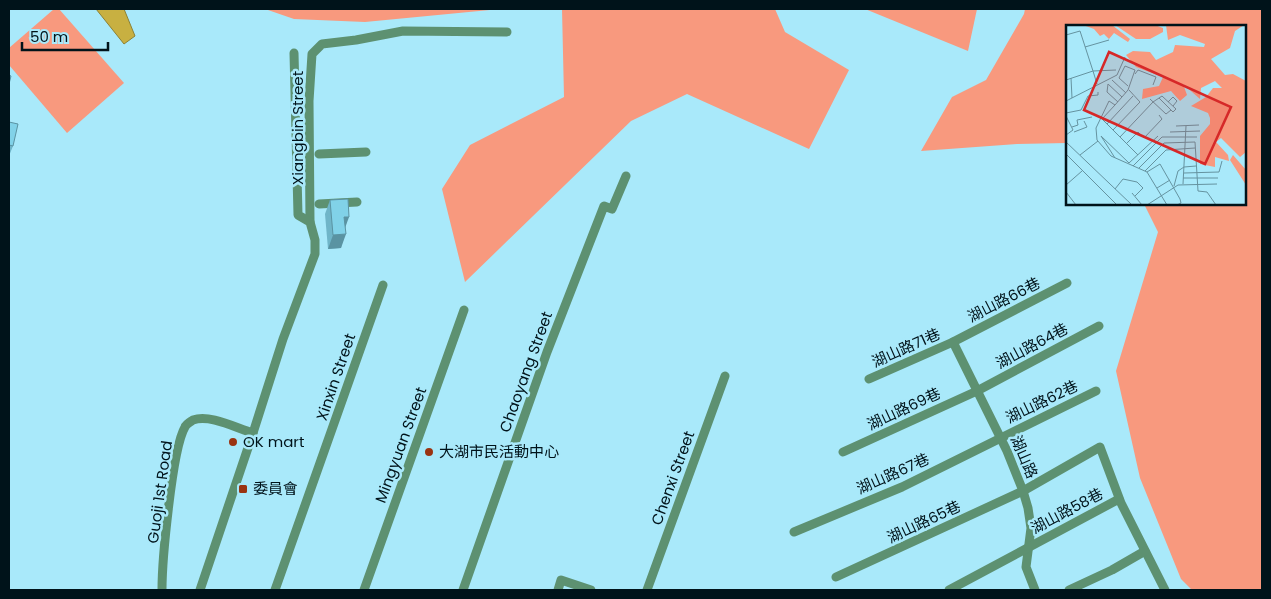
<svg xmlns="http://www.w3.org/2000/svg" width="1271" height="599" viewBox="0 0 1271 599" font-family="Poppins,'Noto Sans TC',sans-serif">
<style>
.green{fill:#f8997e}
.water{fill:#c8b041;stroke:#8c8135}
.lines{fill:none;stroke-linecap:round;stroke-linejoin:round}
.street{stroke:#5d9171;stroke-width:9}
.wall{fill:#6fb5c8}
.shaded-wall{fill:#5a93a2}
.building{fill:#81d2e8;stroke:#5a93a2}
.poi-dot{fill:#9a3311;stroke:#a9e9fa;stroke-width:2}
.labels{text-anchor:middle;stroke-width:5;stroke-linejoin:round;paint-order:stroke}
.street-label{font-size:15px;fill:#00131a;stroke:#a9e9fa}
.poi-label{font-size:15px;fill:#00131a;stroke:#a9e9fa;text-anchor:start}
.inset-road{fill:none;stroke:#6593a0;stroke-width:1}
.view{fill:#d62828;fill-opacity:0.15;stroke:#d62828;stroke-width:2.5}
.inset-edge{fill:none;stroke:#00131a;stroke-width:2.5}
</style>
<rect width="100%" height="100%" fill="#a9e9fa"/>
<g class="green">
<path d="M54 9H59L124 83 67 133 9 65V48Z"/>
<path d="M265 9H500L365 22 294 19Z"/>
<path d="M562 9H775L785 32 849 70 809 149 687 94 631 121 465 282 442 189 470 145 564 97Z"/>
<path d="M865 9H977L968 51Z"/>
<path d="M1025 9H1262V590H1192L1181 579 1140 478 1116 371 1158 232 1144 204H1245V26H1067V143L1017 144 921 151 952 97 986 80 1024 14Z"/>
</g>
<path class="water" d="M96 9H124L135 36 124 44Z"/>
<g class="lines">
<g class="street">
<path d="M319 154 366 152"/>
<path d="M319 204 357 202"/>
<path d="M310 222 309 101 312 54 322 44 356 40 403 31 507 32"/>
<path d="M953 342 1007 451 1023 491 1028 508 1031 528 1026 567 1035 590"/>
<path d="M869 379 953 342 1067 283"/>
<path d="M253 433 283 339 315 254V240L310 222 298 215 294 53"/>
<path d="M843 452 977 391 1099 326"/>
<path d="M794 532 902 487 1096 391"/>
<path d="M836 577 1023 491 1100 447 1121 503 1165 590"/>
<path d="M162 590C162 562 172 449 185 427 186 424 190 422 193 420 210 414 236 428 253 433L200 590"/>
<path d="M275 590 383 285"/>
<path d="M364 590 464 310"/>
<path d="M463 590 547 352 604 206 612 209 626 176"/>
<path d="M558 590 561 580 591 590"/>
<path d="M647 590 725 376"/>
<path d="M949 590 1119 499"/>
<path d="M1069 590 1112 570 1145 551"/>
</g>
</g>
<g class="wall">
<path d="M9 122 13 146 9 156Z"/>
<path d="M330 200 345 229 341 248 328 249 325 214Z"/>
</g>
<g class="shaded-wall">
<path d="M344 217H349L344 231Z"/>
<path d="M346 234 341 248 328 249 333 235Z"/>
</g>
<g class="building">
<path d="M9 75 11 76 9 84Z"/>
<path d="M9 122 18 124 13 146 9 145Z"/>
<path d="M348 199 349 217H344L346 234 333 235 330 200Z"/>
</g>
<g class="poi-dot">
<circle cx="233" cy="442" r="5"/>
<circle cx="429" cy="452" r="5"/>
<rect x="238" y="484" width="10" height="10" rx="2.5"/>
</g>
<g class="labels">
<g class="street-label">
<text transform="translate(298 128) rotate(-90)" y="5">Xiangbin Street</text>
<text transform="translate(1004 300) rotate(-27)" y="5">湖山路66巷</text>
<text transform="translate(1032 346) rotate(-28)" y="5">湖山路64巷</text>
<text transform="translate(906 348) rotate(-24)" y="5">湖山路71巷</text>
<text transform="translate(526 372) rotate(-70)" y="5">Chaoyang Street</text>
<text transform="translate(336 377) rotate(-71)" y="5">Xinxin Street</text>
<text transform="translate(1042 402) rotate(-26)" y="5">湖山路62巷</text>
<text transform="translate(904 409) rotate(-25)" y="5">湖山路69巷</text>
<text transform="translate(401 445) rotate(-70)" y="5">Mingyuan Street</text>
<text transform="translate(1024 457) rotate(67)" y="5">湖山路</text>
<text transform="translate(893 474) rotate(-24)" y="5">湖山路67巷</text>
<text transform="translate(673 478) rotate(-70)" y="5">Chenxi Street</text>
<text transform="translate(160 492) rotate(-82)" y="5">Guoji 1st Road</text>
<text transform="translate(1067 511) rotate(-28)" y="5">湖山路58巷</text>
<text transform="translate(924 522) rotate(-25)" y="5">湖山路65巷</text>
</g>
<g class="poi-label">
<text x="243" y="447">OK mart</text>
<text x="439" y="457">大湖市民活動中心</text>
<text x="253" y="494">委員會</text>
</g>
</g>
<g transform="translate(1066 25)">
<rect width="180" height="180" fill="#a9e9fa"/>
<path d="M17 0H46L64 14 62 17 48 8 43 14 38 9 34 11 28 4ZM49 0H89L97 3V7L84 14H70ZM100 0H178L169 6 164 23 145 34 159 50 167 49 180 56V127L174 132 155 113 150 117 162 130 163 136 149 132V142L134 139V111L144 99V93L142 88 125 81 140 72 147 63H156L149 56 135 63 134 74 117 59 121 70 114 76 105 66 76 74 77 64 93 61 97 52 70 42 60 30 67 26 84 27 90 35 107 27 109 20 138 22 139 19 114 10 102 15ZM167 130 180 145V160L164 135Z" fill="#f8997e"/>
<path class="inset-road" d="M0 10 14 6 27 46 0 55M19 22 43 15M69 49 72 45 90 52 87 60M5 53 6 73M46 55 60 68M31 59 27 46 50 45M42 59 41 67 52 77M42 59 56 72M84 74 100 89 105 85M0 76 51 50 59 32M102 77 107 72 111 76 107 81M49 80 62 65 69 45 59 41 53 53 62 61M0 88 15 85 22 71 32 70V67M0 91 7 105 0 110M41 99 67 71M110 101 133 100M6 102 12 100 11 95 26 92M47 105 74 77 63 65M8 107 21 102 18 96M104 107 134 106M54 112 87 77 96 71 110 84 107 87 93 73M0 117 66 180M60 119 72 107 78 113 96 94 93 90M0 129 51 180M14 130 32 116M72 130 36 94 49 80 43 76 30 103 31 115 45 131 81 147 101 180M49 133 35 111 63 138 92 111M67 141 96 112H131M73 143 98 118 129 117 132 166 141 167 150 180M79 146 100 125 129 123M81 147 94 139 114 174 115 178 111 180M118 148 153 147 156 136M117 153H152M117 159 120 101M0 160 16 146M108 161 112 146 118 142 130 141M91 163 104 155M49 164 57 154 71 157 77 163 69 171M0 167 10 180M66 168 76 180M81 180 112 160 151 159"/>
<path class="view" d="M43 27 165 82 139 139 18 85Z"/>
<rect width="180" height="180" class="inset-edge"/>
</g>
<rect width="1271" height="599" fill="none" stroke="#00131a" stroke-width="20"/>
<path d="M22 42v8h86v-8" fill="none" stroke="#00131a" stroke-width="2.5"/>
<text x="30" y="42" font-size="15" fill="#00131a" stroke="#a9e9fa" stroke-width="4" paint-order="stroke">50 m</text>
</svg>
